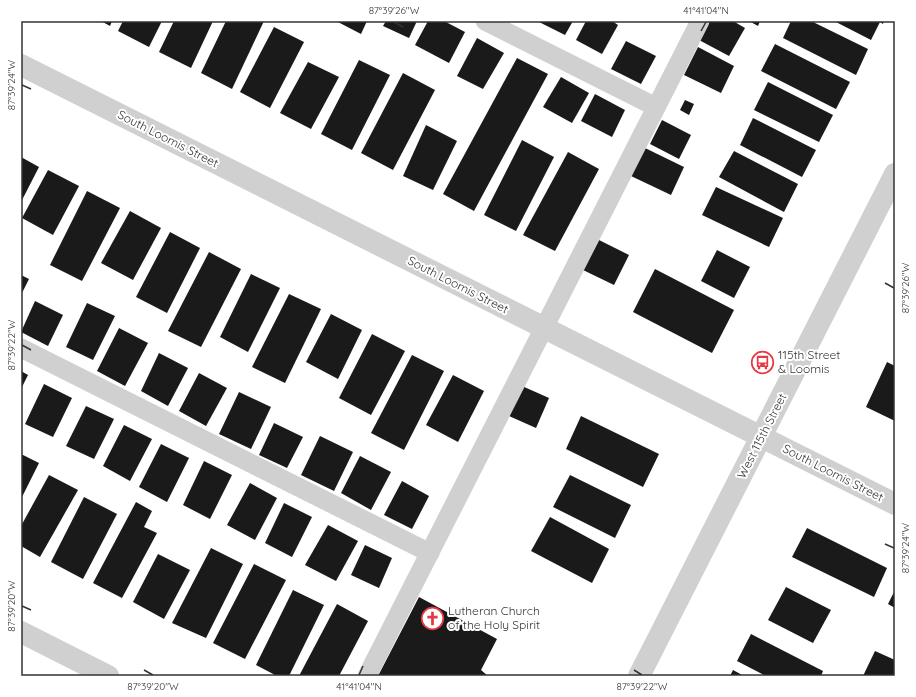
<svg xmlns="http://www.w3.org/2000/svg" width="916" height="697" viewBox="0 0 916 697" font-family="Quicksand,sans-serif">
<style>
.building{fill:#1a1a1a}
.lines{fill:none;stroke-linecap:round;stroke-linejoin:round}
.service{stroke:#d0d0d0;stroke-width:19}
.minor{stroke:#d0d0d0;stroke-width:22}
.tertiary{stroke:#d0d0d0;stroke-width:22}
.ticks{fill:none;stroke:#333;stroke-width:1.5}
.labels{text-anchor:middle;stroke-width:4;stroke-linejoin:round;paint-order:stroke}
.street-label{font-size:12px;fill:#333;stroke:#fff}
.poi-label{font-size:12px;fill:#333;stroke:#fff;text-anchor:start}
.neatline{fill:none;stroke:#333;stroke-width:1.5}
.ticks-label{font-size:10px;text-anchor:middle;fill:#333}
</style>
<rect width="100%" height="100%" fill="#fff"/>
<g class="building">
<path d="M101 21H112L110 26Z"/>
<path d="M123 21H162L149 47 118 31Z"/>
<path d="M174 21H213L191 68 159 52Z"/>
<path d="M226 21H264L232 89 201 73Z"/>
<path d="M336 21H367L361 34Z"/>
<path d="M386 21H417L409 38 383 26Z"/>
<path d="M428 21H444L465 32 449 63 415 45Z"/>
<path d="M537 21H573L565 35Z"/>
<path d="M586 21H612L618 25 602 54 576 40Z"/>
<path d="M709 21H733L745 28 729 56 699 40Z"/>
<path d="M749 21H760L758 26Z"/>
<path d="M791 21H811L868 49 856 75 783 38Z"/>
<path d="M834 21H884L883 24 880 22 871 40Z"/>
<path d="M274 27 304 42 270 108 240 92Z"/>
<path d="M477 38 504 53 483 89 457 76Z"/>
<path d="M626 41 656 56 641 84 611 69Z"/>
<path d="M775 44 850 82 836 109 761 71Z"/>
<path d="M698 47 734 66 721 93 684 75Z"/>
<path d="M517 58 548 74 474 211 443 194Z"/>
<path d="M359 60 390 75 352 150 321 134Z"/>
<path d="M308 62 339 77 311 129 280 113Z"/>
<path d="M403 73 435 90 393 170 361 153Z"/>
<path d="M561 77 589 93 572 123 543 107Z"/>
<path d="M768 82 833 115 819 142 754 110Z"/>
<path d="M595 94 625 110 612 137 581 121Z"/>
<path d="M685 100 694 104 689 115 680 110Z"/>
<path d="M753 118 816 150 802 177 740 145Z"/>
<path d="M662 120 691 135 679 159 650 144Z"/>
<path d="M426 125 457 141 433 190 403 176Z"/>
<path d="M522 140 554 157 516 231 484 215Z"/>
<path d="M645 148 684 167 671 195 631 176Z"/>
<path d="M734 151 798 184 784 212 719 177Z"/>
<path d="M568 152 599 169 555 251 523 235Z"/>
<path d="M21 157 39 167 21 202Z"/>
<path d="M48 170 79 186 53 235 22 218Z"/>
<path d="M716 187 783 218 769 247 702 215Z"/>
<path d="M87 191 120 208 82 281 50 265Z"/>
<path d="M130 211 161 228 133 280 101 263Z"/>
<path d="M170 232 200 248 167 313 136 297Z"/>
<path d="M599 240 629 255 614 285 583 270Z"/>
<path d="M717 250 750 267 734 298 701 281Z"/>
<path d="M209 252 241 269 201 347 168 331Z"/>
<path d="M655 269 734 310 712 353 633 312Z"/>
<path d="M251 274 280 288 248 352 220 337Z"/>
<path d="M21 275 29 279 21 295Z"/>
<path d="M289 294 321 309 285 383 252 367Z"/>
<path d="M35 301 63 315 48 346 21 332Z"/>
<path d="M87 303 115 316 93 360 66 347Z"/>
<path d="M331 314 362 330 338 379 306 362Z"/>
<path d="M119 328 148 343 125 386 97 371Z"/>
<path d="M372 334 405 351 371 415 339 398Z"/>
<path d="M159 353 188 368 168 406 141 391Z"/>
<path d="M412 355 444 371 404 450 371 433Z"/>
<path d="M887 362 895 366V421L866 407Z"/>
<path d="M21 371 28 375 21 389Z"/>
<path d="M199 373 227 388 206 426 179 411Z"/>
<path d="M453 375 484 391 458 442 426 425Z"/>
<path d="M44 384 72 398 53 437 25 424Z"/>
<path d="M522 386 549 398 536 428 509 416Z"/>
<path d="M239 392 271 407 251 449 219 434Z"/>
<path d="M86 406 114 419 94 459 66 446Z"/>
<path d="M581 416 659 454 643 487 566 449Z"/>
<path d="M274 423 303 437 287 468 259 455Z"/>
<path d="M124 425 152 439 130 481 103 466Z"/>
<path d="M320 436 353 452 334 491 301 475Z"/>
<path d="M161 444 189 458 167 502 139 487Z"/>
<path d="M21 454 39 463 21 499Z"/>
<path d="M360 456 391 472 371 510 341 493Z"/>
<path d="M204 461 232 475 210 519 183 505Z"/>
<path d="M49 475 78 490 40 557 21 546V526Z"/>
<path d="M570 475 631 505 615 538 553 507Z"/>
<path d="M402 481 429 496 412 529 384 515Z"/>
<path d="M250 483 277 498 255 540 227 525Z"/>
<path d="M84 497 117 514 83 579 51 562Z"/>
<path d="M136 502 152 511 144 527 157 533 122 598 93 583Z"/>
<path d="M284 503 312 517 292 557 265 543Z"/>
<path d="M550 517 609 549 592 583 531 551Z"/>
<path d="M328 525 358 541 336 581 305 565Z"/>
<path d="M807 528 887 568 874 597 792 557Z"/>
<path d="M365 545 392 558 379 588 351 575Z"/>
<path d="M211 548 243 564 206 638 172 623Z"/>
<path d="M158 554 190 570 164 619 133 602Z"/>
<path d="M254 564 286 580 245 659 213 643Z"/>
<path d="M786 587 831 610 813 643 768 620Z"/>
<path d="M293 590 324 605 289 676H277L256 665Z"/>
<path d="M895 590V608L888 604Z"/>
<path d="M419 597 497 639 481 670 488 676H378Z"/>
<path d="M337 604 368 621 339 676H299Z"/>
<path d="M751 634 823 671 821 676H766L737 661Z"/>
<path d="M875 651 895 660V676H863Z"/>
<path d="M733 670 744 676H730Z"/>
</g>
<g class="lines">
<g class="service">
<path d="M485 21 656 107"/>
<path d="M21 348 430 553"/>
<path d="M367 676 700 21"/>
</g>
<g class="minor">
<path d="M21 65 895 504"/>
<path d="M21 632 108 676"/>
</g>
<path class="tertiary" d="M639 676 895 174"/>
</g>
<path class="ticks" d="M394 22 403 27M701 31 706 22M22 85 31 89M885 283 894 288M22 345 31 350M885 544 894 548M22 606 31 610M144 670 153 675M634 670 642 675M359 675 363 666"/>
<defs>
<symbol id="bus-ring" viewBox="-11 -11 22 22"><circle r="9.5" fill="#fff" stroke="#e63946" stroke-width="1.5"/><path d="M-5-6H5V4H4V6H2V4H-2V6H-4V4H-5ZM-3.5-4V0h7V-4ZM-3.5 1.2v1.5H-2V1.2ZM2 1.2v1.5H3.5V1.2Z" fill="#e63946"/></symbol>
<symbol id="church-ring" viewBox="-11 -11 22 22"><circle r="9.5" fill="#fff" stroke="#e63946" stroke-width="1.5"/><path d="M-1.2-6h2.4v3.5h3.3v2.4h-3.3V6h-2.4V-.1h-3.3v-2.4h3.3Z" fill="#e63946"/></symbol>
</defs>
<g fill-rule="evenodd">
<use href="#bus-ring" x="750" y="350" width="25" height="25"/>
<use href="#church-ring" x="420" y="606" width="25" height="25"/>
</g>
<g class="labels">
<g class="street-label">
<text transform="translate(168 139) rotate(27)" y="4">South Loomis Street</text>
<text transform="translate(458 285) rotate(27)" y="4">South Loomis Street</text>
<text transform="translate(762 436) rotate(-63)" y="4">West 115th Street</text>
<text transform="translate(833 473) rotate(27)" y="4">South Loomis Street</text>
</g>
<g class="poi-label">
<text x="778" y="359">115th Street<tspan x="778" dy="14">&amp; Loomis</tspan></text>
<text x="448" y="615">Lutheran Church<tspan x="448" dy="14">of the Holy Spirit</tspan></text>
</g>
</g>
<rect width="916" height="697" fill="none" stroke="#ffffff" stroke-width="44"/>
<rect x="22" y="22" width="872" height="653" class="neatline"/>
<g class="ticks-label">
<text x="394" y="14">87°39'26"W</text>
<text x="706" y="14">41°41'04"N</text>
<text transform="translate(11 85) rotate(-90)" y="4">87°39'24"W</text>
<text transform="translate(905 288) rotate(-90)" y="4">87°39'26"W</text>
<text transform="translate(11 345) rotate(-90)" y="4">87°39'22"W</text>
<text transform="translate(905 548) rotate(-90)" y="4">87°39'24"W</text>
<text transform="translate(11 606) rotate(-90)" y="4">87°39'20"W</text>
<text x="153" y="690">87°39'20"W</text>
<text x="359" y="690">41°41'04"N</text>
<text x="642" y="690">87°39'22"W</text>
</g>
</svg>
